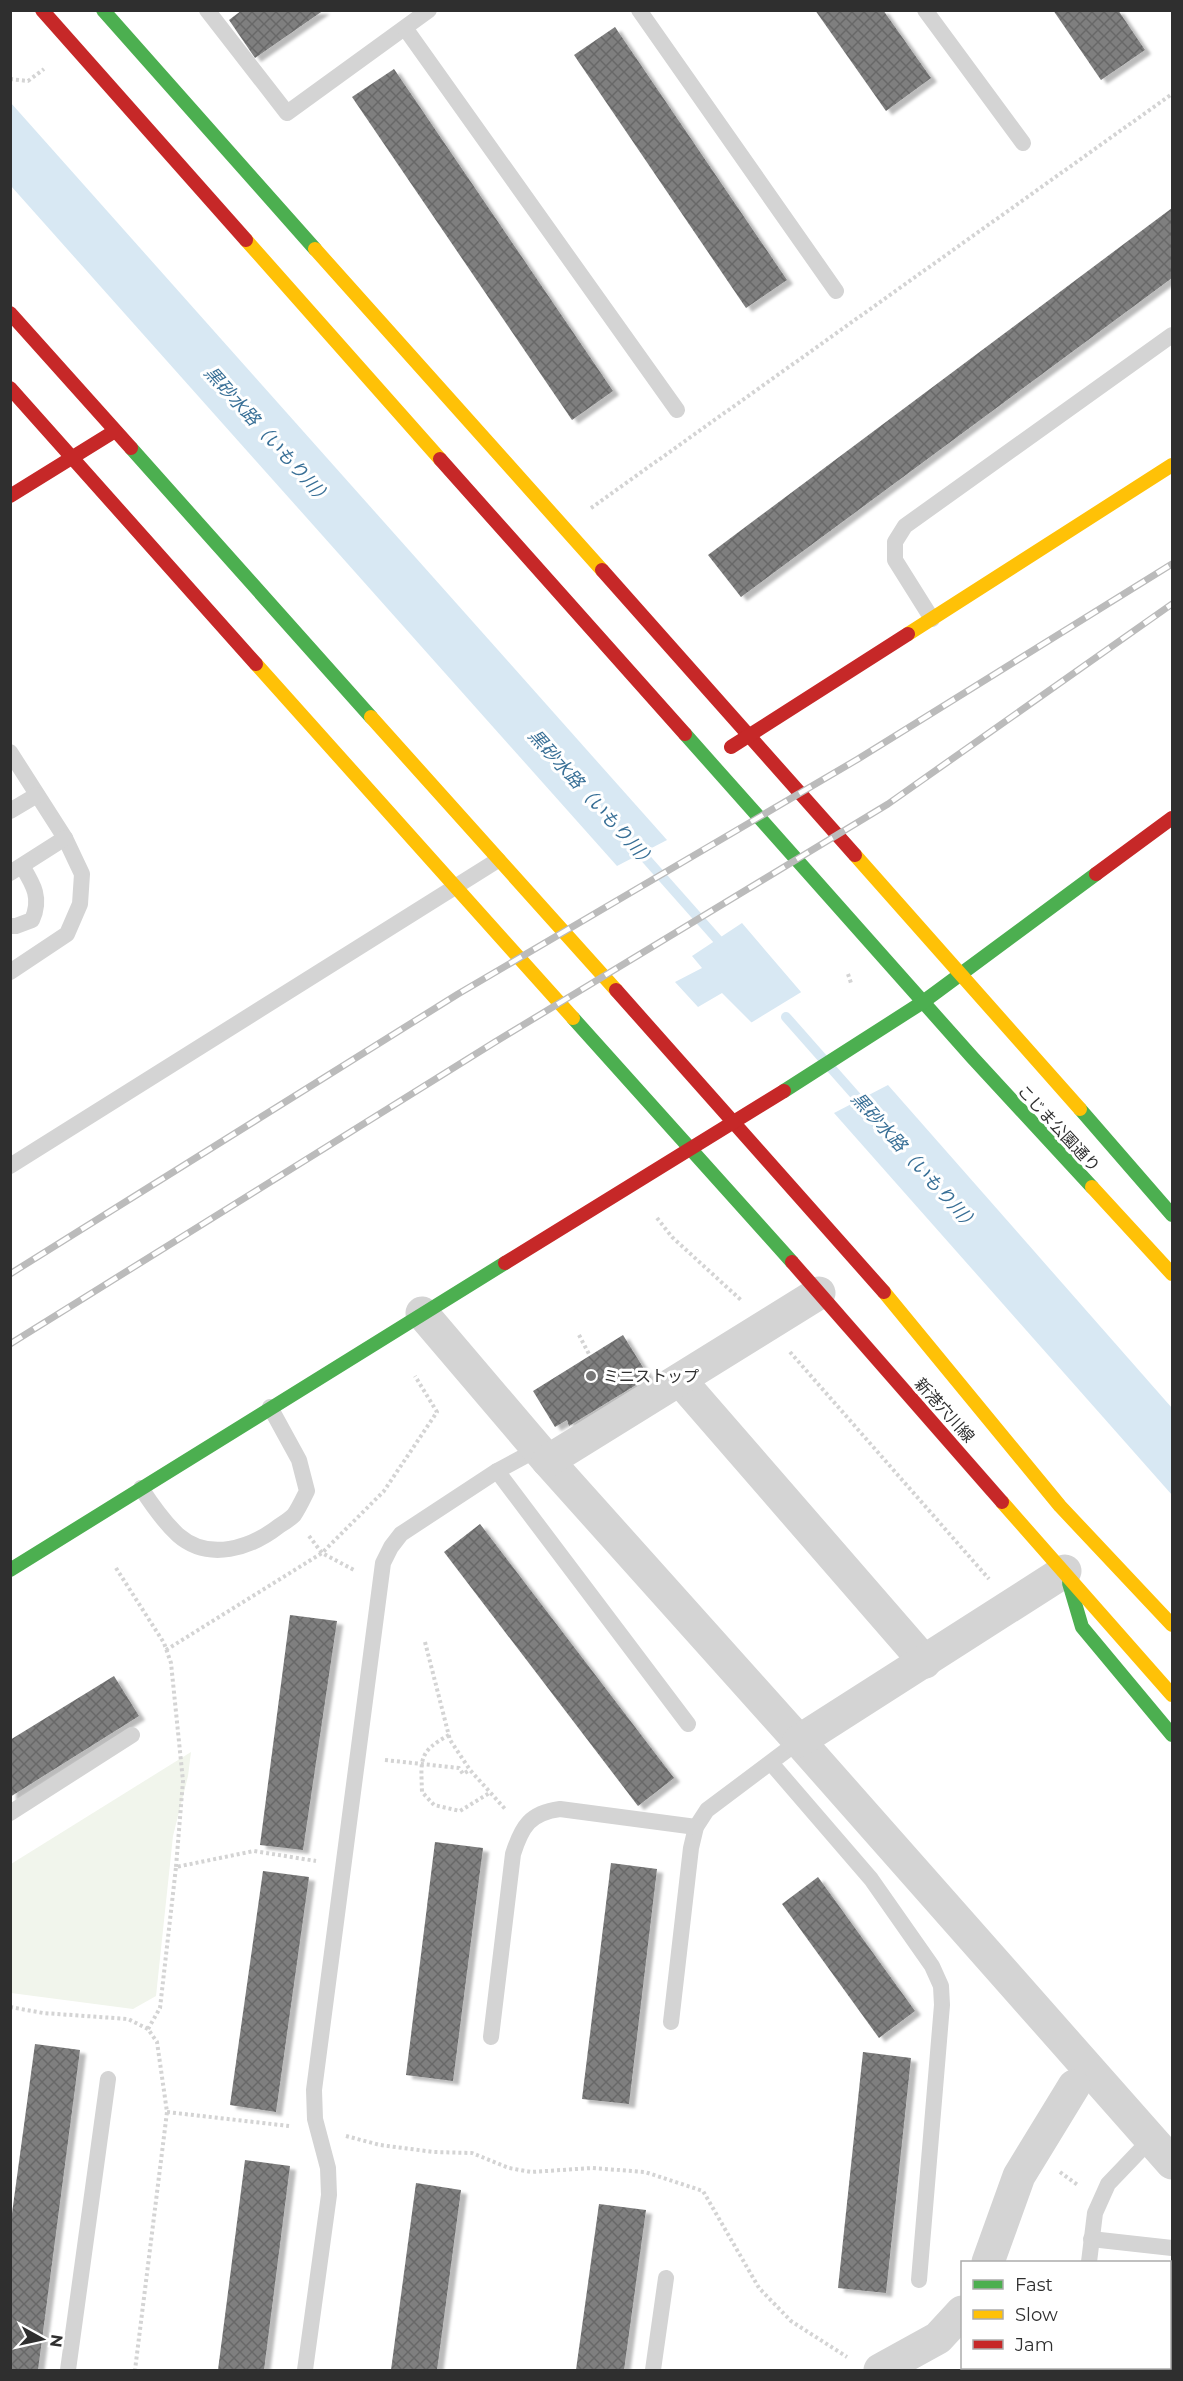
<svg xmlns="http://www.w3.org/2000/svg" width="1183" height="2381" viewBox="0 0 1183 2381" font-family="Montserrat,'Noto Sans JP',sans-serif">
<style>
.park{fill:#f1f5ec}
.water{fill:#d8e8f3}
.pier{fill:#fff}
.lines{fill:none;stroke-linecap:round;stroke-linejoin:round}
.stream{stroke:#d8e8f3;stroke-width:10}
.building{fill:url(#building-cross-hatch);filter:url(#shadow)}
.path{stroke:#d4d4d4;stroke-width:4;stroke-dasharray:3 3;stroke-linecap:butt}
.lane{stroke:#d4d4d4;stroke-width:16}
.street{stroke:#d4d4d4;stroke-width:33}
.fast{stroke:#4caf50;stroke-width:14}
.slow{stroke:#ffc107;stroke-width:14}
.jam{stroke:#c62828;stroke-width:14}
.rail-casing{stroke:#bbb;stroke-width:7}
.rail{stroke:#fff;stroke-width:4.5;stroke-dasharray:14;stroke-linecap:butt}
.poi-dot{fill:#787878;stroke:#fff;stroke-width:2}
.labels{text-anchor:middle;stroke-width:6;stroke-linejoin:round;paint-order:stroke}
.street-label{font-size:16px;fill:#2f2f2f;stroke:#fff}
.poi-label{font-size:16px;fill:#2f2f2f;stroke:#fff;text-anchor:start}
.water-label{font-size:18px;font-style:italic;fill:#386f96;stroke:#fff}
</style>
<defs>
<pattern id="building-cross-hatch" width="8" height="8" patternUnits="userSpaceOnUse" patternTransform="scale(1.5)"><rect width="8" height="8" fill="#7f7f7f"/><path d="M0 0l8 8M0 8l8-8" fill="none" stroke="#686868"/></pattern>
<filter id="shadow"><feDropShadow dx="6" dy="4" stdDeviation="1.5" flood-color="#0004"/></filter>
</defs>
<rect width="100%" height="100%" fill="#fff"/>
<path class="park" d="M191 1752 188 1776 173 1836 156 1996 133 2009 11 1993V1864Z"/>
<g class="water">
<path d="M10 103H11L667 840 617 866 11 186Z"/>
<path d="M742 923 819 1013 772 1043 722 993 698 1007 675 982 702 968 692 956Z"/>
<path d="M888 1085 1172 1408V1495L834 1113Z"/>
</g>
<path class="pier" d="M803 991 821 1011V1014L771 1046 749 1024Z"/>
<g class="lines">
<g class="stream">
<path d="M633 844 726 949"/>
<path d="M786 1017 869 1111"/>
</g>
</g>
<g class="building">
<path d="M242 10H324L255 58 229 20Z"/>
<path d="M815 10H883L931 78 886 111Z"/>
<path d="M1053 10H1118L1145 50 1101 80Z"/>
<path d="M615 27 787 280 746 308 574 55Z"/>
<path d="M394 69 613 391 572 420 352 97Z"/>
<path d="M1172 208V278L741 597 708 555Z"/>
<path d="M623 1335 649 1377 569 1426 567 1420 555 1427 533 1391Z"/>
<path d="M480 1524 674 1778 638 1806 444 1552Z"/>
<path d="M290 1615 337 1621 303 1850 260 1845Z"/>
<path d="M114 1676 139 1716 10 1797V1740Z"/>
<path d="M435 1842 483 1848 453 2081 406 2075Z"/>
<path d="M611 1863 657 1869 629 2104 582 2099Z"/>
<path d="M263 1871 309 1877 276 2112 230 2105Z"/>
<path d="M818 1877 915 2011 879 2038 782 1904Z"/>
<path d="M35 2044 80 2050 38 2370H10V2228Z"/>
<path d="M863 2052 911 2058 886 2293 838 2288Z"/>
<path d="M245 2160 290 2166 264 2370H218Z"/>
<path d="M416 2183 461 2190 437 2370H391Z"/>
<path d="M599 2204 646 2210 624 2370H576Z"/>
<path d="M1172 2281V2350L1170 2346V2284Z"/>
</g>
<g class="lines">
<g class="path">
<path d="M10 79 28 81 44 69"/>
<path d="M591 508 1172 94"/>
<path d="M848 974 851 983"/>
<path d="M657 1218 672 1237 742 1301"/>
<path d="M579 1335 590 1356"/>
<path d="M790 1352 989 1579"/>
<path d="M309 1536 322 1553 354 1570"/>
<path d="M116 1568 164 1643 171 1663 183 1781 176 1867"/>
<path d="M425 1642 450 1740 470 1770 506 1810"/>
<path d="M166 1650 322 1553 384 1491 437 1412 415 1376"/>
<path d="M449 1735C418 1752 421 1759 422 1792L434 1805 460 1811 491 1792"/>
<path d="M385 1760 459 1768 463 1774 470 1770"/>
<path d="M10 2007 43 2013 128 2019 148 2029 157 2042 167 2112 135 2370"/>
<path d="M148 2029 160 2008 176 1867 254 1851 316 1861"/>
<path d="M167 2112 289 2126"/>
<path d="M346 2136 380 2145 434 2152 472 2153 509 2168 531 2172 592 2168 645 2172 703 2191 759 2288 791 2321 847 2357"/>
<path d="M1060 2172 1079 2186"/>
<path d="M1032 2368 1034 2370"/>
</g>
<g class="lane">
<path d="M207 10 287 113 429 10"/>
<path d="M639 10 836 291"/>
<path d="M925 10 1023 143"/>
<path d="M405 28 677 410"/>
<path d="M932 619 895 560V542L905 526 1172 335"/>
<path d="M10 752 65 838 82 874 80 904 67 934 10 972"/>
<path d="M10 811 37 795"/>
<path d="M10 873 65 838"/>
<path d="M10 926H16L32 920C42 898 33 884 22 866"/>
<path d="M10 1166 498 860"/>
<path d="M497 1471 688 1724"/>
<path d="M141 1488C152 1505 163 1521 178 1535 209 1562 251 1548 279 1526 284 1523 290 1519 294 1515 299 1508 303 1499 307 1491L299 1460 270 1407"/>
<path d="M771 1763 871 1879 932 1966 941 1986 942 2005 919 2280"/>
<path d="M10 1813 132 1735"/>
<path d="M671 2022 691 1848 696 1827 707 1810 799 1741"/>
<path d="M491 2037 513 1854C522 1826 530 1813 560 1809L696 1827"/>
<path d="M1091 2239 1172 2248"/>
<path d="M1089 2262 1095 2213 1108 2184 1151 2139"/>
<path d="M68 2370 108 2079"/>
<path d="M305 2370 329 2195 328 2168 315 2119 314 2090 383 1563 391 1547 401 1534 497 1471 538 1449"/>
<path d="M653 2370 666 2278"/>
<path d="M1081 2370V2368"/>
</g>
<g class="street">
<path d="M422 1313 548 1461 799 1741 1172 2163"/>
<path d="M680 1380 925 1662"/>
<path d="M548 1461 819 1293"/>
<path d="M799 1741 1065 1571"/>
<path d="M988 2262 1019 2176 1074 2086"/>
<path d="M880 2370 938 2338 962 2312"/>
</g>
<g class="fast">
<path d="M103 10 315 249"/>
<path d="M131 448 371 717"/>
<path d="M685 734 972 1057 1092 1187"/>
<path d="M573 1018 792 1262"/>
<path d="M784 1091 923 1002 1096 874"/>
<path d="M1080 1109 1172 1215"/>
<path d="M10 1570 505 1263"/>
<path d="M1069 1583 1082 1627 1172 1735"/>
</g>
<g class="slow">
<path d="M246 240 440 459"/>
<path d="M315 249 602 570"/>
<path d="M908 634 1172 465"/>
<path d="M256 664 573 1018"/>
<path d="M371 717 616 990"/>
<path d="M855 855 1080 1109"/>
<path d="M1092 1187 1172 1274"/>
<path d="M884 1292 1060 1506 1172 1625"/>
<path d="M1002 1502 1172 1695"/>
</g>
<g class="jam">
<path d="M42 10 246 240"/>
<path d="M10 313 131 448"/>
<path d="M10 388 256 664"/>
<path d="M440 459 685 734"/>
<path d="M10 496 115 431"/>
<path d="M602 570 855 855"/>
<path d="M731 747 908 634"/>
<path d="M1096 874 1172 818"/>
<path d="M616 990 884 1292"/>
<path d="M792 1262 1002 1502"/>
<path d="M505 1263 784 1091"/>
</g>
<defs>
<g id="rail">
<path d="M10 1274 458 994 858 759 1172 564"/>
<path d="M10 1344 495 1042 888 804 1172 604"/>
</g>
</defs>
<use href="#rail" class="rail-casing"/>
<use href="#rail" class="rail"/>
</g>
<circle class="poi-dot" cx="591" cy="1376" r="6"/>
<g class="labels">
<g class="street-label">
<text transform="translate(1059 1128) rotate(47)" y="6">こじま公園通り</text>
<text transform="translate(945 1410) rotate(48)" y="6">新港穴川線</text>
</g>
<g class="poi-label">
<text x="603" y="1382">ミニストップ</text>
</g>
<g class="water-label">
<text transform="translate(268 436) rotate(48)" y="6">黒砂水路（いもり川）</text>
<text transform="translate(592 799) rotate(48)" y="6">黒砂水路（いもり川）</text>
<text transform="translate(915 1162) rotate(48)" y="6">黒砂水路（いもり川）</text>
</g>
</g>
<rect width="1183" height="2381" fill="none" stroke="#2f2f2f" stroke-width="24"/>
<rect x="961" y="2261" width="210" height="108" fill="#ffffff" stroke="#acacac" stroke-width="1.5"/>
<rect x="973" y="2280" width="30" height="9" fill="#4caf50" stroke="#acacac" stroke-width="1.5"/>
<text x="1015" y="2291" font-size="18" fill="#2f2f2f">Fast</text>
<rect x="973" y="2310" width="30" height="9" fill="#ffc107" stroke="#acacac" stroke-width="1.5"/>
<text x="1015" y="2321" font-size="18" fill="#2f2f2f">Slow</text>
<rect x="973" y="2340" width="30" height="9" fill="#c62828" stroke="#acacac" stroke-width="1.5"/>
<text x="1015" y="2351" font-size="18" fill="#2f2f2f">Jam</text>
<g transform="translate(42 2339) rotate(98)" stroke="#ffffff" stroke-width="4.5" paint-order="stroke">
<path d="M0-4.5L10 22L0 15L-10 22Z" fill="#2f2f2f"/>
<text y="-9" font-size="16" font-weight="bold" text-anchor="middle" fill="#2f2f2f">N</text>
</g>
</svg>
